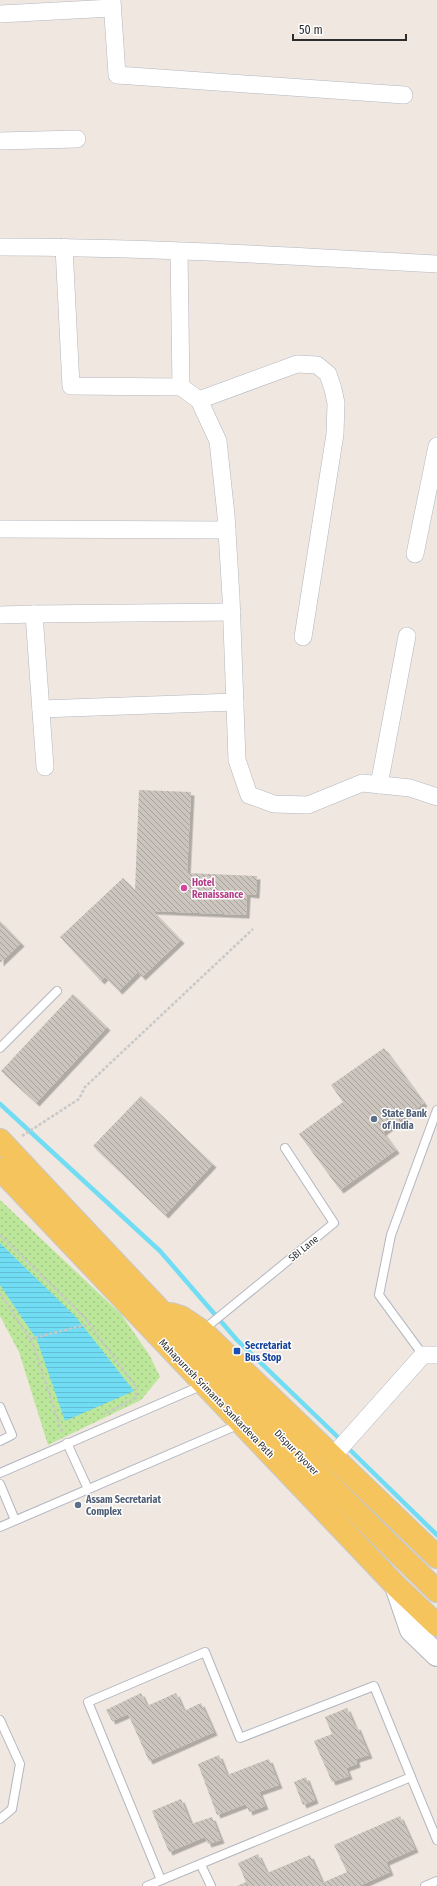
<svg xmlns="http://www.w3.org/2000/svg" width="437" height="1886" viewBox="0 0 437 1886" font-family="'Fira Sans Condensed',sans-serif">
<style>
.garden{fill:url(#garden-dots)}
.water{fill:url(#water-rules)}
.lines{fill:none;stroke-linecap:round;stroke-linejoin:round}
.stream{stroke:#70ddf4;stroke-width:4.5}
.building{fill:url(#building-back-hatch);filter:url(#shadow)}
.service-casing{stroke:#b3b7c1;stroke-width:10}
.minor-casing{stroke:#b3b7c1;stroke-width:18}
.secondary-casing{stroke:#b3b7c1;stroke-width:24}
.primary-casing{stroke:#c8c8c8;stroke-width:24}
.path{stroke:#c8c8c8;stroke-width:2.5;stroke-dasharray:3 2;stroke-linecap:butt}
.service{stroke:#fff;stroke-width:8}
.minor{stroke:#fff;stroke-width:17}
.secondary{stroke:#fff;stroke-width:22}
.primary{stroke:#f6c45d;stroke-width:22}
.hotel-dot{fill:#d1479c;stroke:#fff;stroke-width:1.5}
.service-dot{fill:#5c6f8a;stroke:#fff;stroke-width:1.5}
.transit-dot{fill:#1a4fb4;stroke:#fff;stroke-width:1.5}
.labels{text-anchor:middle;stroke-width:3;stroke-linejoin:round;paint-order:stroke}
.hotel-label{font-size:10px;font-weight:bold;fill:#b23c85;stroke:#fff;text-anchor:start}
.service-label{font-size:10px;font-weight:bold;fill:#4e5e75;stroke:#fff;text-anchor:start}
.street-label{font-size:10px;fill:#2d2d2d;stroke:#fff}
.transit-label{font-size:10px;font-weight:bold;fill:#164399;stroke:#fff;text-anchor:start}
</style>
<defs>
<pattern id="garden-dots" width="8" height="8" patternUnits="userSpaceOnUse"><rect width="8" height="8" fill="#bce79b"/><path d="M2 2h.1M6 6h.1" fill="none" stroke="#a2c686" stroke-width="1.8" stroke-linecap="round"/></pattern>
<pattern id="water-rules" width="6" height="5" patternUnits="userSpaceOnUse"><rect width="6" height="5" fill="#70ddf4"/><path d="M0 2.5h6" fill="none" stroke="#61bed2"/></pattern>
<pattern id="building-back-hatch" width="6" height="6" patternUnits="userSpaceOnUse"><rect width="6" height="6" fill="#cbc5be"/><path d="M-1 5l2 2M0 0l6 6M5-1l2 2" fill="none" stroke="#a5a09b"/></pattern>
<filter id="shadow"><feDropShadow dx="3.5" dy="3.5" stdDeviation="0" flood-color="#0004"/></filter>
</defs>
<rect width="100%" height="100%" fill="#efe7e0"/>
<path class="garden" d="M0 1200 121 1314 150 1356 160 1377 141 1400 48 1445 19 1352 0 1316Z"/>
<path class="water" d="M0 1243 75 1316 134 1391 65 1421 37 1340 0 1285Z"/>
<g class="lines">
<g class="stream">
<path d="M0 1104 160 1251 237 1340 342 1441"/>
<path d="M347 1447 437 1535"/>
</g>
</g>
<g class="building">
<path d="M139 790 191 792 187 873 257 876 256 895 247 894 246 915 153 911 181 940 142 977 138 972 119 991 105 977 101 981 60 937 123 878 135 890Z"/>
<path d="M0 921 21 943 0 963Z"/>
<path d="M73 994 107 1027 36 1103 1 1071Z"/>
<path d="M384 1048 424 1103 383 1132 396 1150 340 1190 299 1134 343 1102 331 1085Z"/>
<path d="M141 1096 213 1164 165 1215 93 1146Z"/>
<path d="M141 1693 147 1706 176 1693 184 1711 201 1703 214 1732 149 1761 128 1714 112 1721 106 1710Z"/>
<path d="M347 1708 355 1727 357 1726 369 1755 356 1759 357 1764 346 1768 349 1776 332 1782 314 1741 332 1734 325 1717Z"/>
<path d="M219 1755 227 1775 269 1759 279 1785 259 1792 265 1806 249 1812 246 1804 217 1815 198 1764Z"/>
<path d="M306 1777 315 1800 303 1805 294 1782Z"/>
<path d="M181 1799 191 1824 212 1817 221 1840 208 1844 205 1837 169 1852 152 1811Z"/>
<path d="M400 1816 415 1849 386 1862 390 1872 359 1886H315L347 1872 334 1845Z"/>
<path d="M258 1854 267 1873 310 1855 322 1882 313 1886H237L246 1882 238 1863Z"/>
</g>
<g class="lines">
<defs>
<g id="service">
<path d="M0 1048 57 991"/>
<path d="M203 1330 334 1223 285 1148"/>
<path d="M423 1355 379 1295 391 1235 437 1110"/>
<path d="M0 1407 12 1435 0 1441"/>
<path d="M67 1443 88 1489"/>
<path d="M0 1473 203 1385"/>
<path d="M0 1484 15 1520"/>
<path d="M0 1527 240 1424"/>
<path d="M0 1720 20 1764 12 1809 0 1819"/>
<path d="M201 1865 211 1886"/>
<path d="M161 1880 88 1702 205 1652 240 1738 374 1686 411 1777"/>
<path d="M147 1886 411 1777 437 1840"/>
<path d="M425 1886 437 1881"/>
</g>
<g id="minor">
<path d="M112 0 117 75 404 95"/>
<path d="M0 14 112 8"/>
<path d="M0 141 77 139"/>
<path d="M0 247C146 247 291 256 437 264"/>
<path d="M64 247 71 386 181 387 199 400 218 441 226 515 231 597 237 760 249 795 274 804 308 805 362 783 410 788 437 797"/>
<path d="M179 252 181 387"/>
<path d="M199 400 297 364 317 365 328 374 333 389 336 403 335 434 303 637"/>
<path d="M0 529 227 530"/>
<path d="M415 554 437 446"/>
<path d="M0 615 34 614"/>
<path d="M41 709 235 702"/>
<path d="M45 767 34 614 232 612"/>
<path d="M379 785 407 636"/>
<path d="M333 1456 423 1355H437"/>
</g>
<path id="secondary" d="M396 1586 411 1630 437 1655"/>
<g id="primary">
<path d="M0 1140C143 1293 287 1446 437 1591"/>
<path d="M0 1169 396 1586 437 1625"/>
<path d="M171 1314 181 1317 202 1331 437 1557"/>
</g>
</defs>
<use href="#service" class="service-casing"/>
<use href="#minor" class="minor-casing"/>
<use href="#secondary" class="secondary-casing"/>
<use href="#primary" class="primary-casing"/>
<g class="path">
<path d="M22 1136 79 1099 85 1087 253 929"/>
<path d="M0 1235 84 1317 136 1387V1398L104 1414"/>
<path d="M0 1293 33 1344 62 1433"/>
<path d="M30 1339 89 1324"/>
</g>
<use href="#service" class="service"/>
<use href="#minor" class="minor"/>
<use href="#secondary" class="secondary"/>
<use href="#primary" class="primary"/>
</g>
<circle class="hotel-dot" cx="184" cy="888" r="4"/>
<g class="service-dot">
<circle cx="374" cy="1119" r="4"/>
<circle cx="78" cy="1505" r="4"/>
</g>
<rect class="transit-dot" x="233" y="1347" width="8" height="8" rx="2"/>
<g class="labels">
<g class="hotel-label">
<text x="192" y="886">Hotel<tspan x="192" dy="12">Renaissance</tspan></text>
</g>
<g class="service-label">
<text x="382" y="1117">State Bank<tspan x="382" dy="12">of India</tspan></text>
<text x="86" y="1503">Assam Secretariat<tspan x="86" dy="12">Complex</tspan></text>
</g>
<g class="street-label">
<text transform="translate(303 1248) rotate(-39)" y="4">SBI Lane</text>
<text transform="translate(217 1398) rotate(46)" y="4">Mahapurush Srimanta Sankardeva Path</text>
<text transform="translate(297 1452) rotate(46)" y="4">Dispur Flyover</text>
</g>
<g class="transit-label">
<text x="245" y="1349">Secretariat<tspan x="245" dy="12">Bus Stop</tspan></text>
</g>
</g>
<path d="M293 34v6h113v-6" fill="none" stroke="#2d2d2d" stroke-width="2"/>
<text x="299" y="34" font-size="12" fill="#2d2d2d" stroke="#ffffff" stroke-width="3" paint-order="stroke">50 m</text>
</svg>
